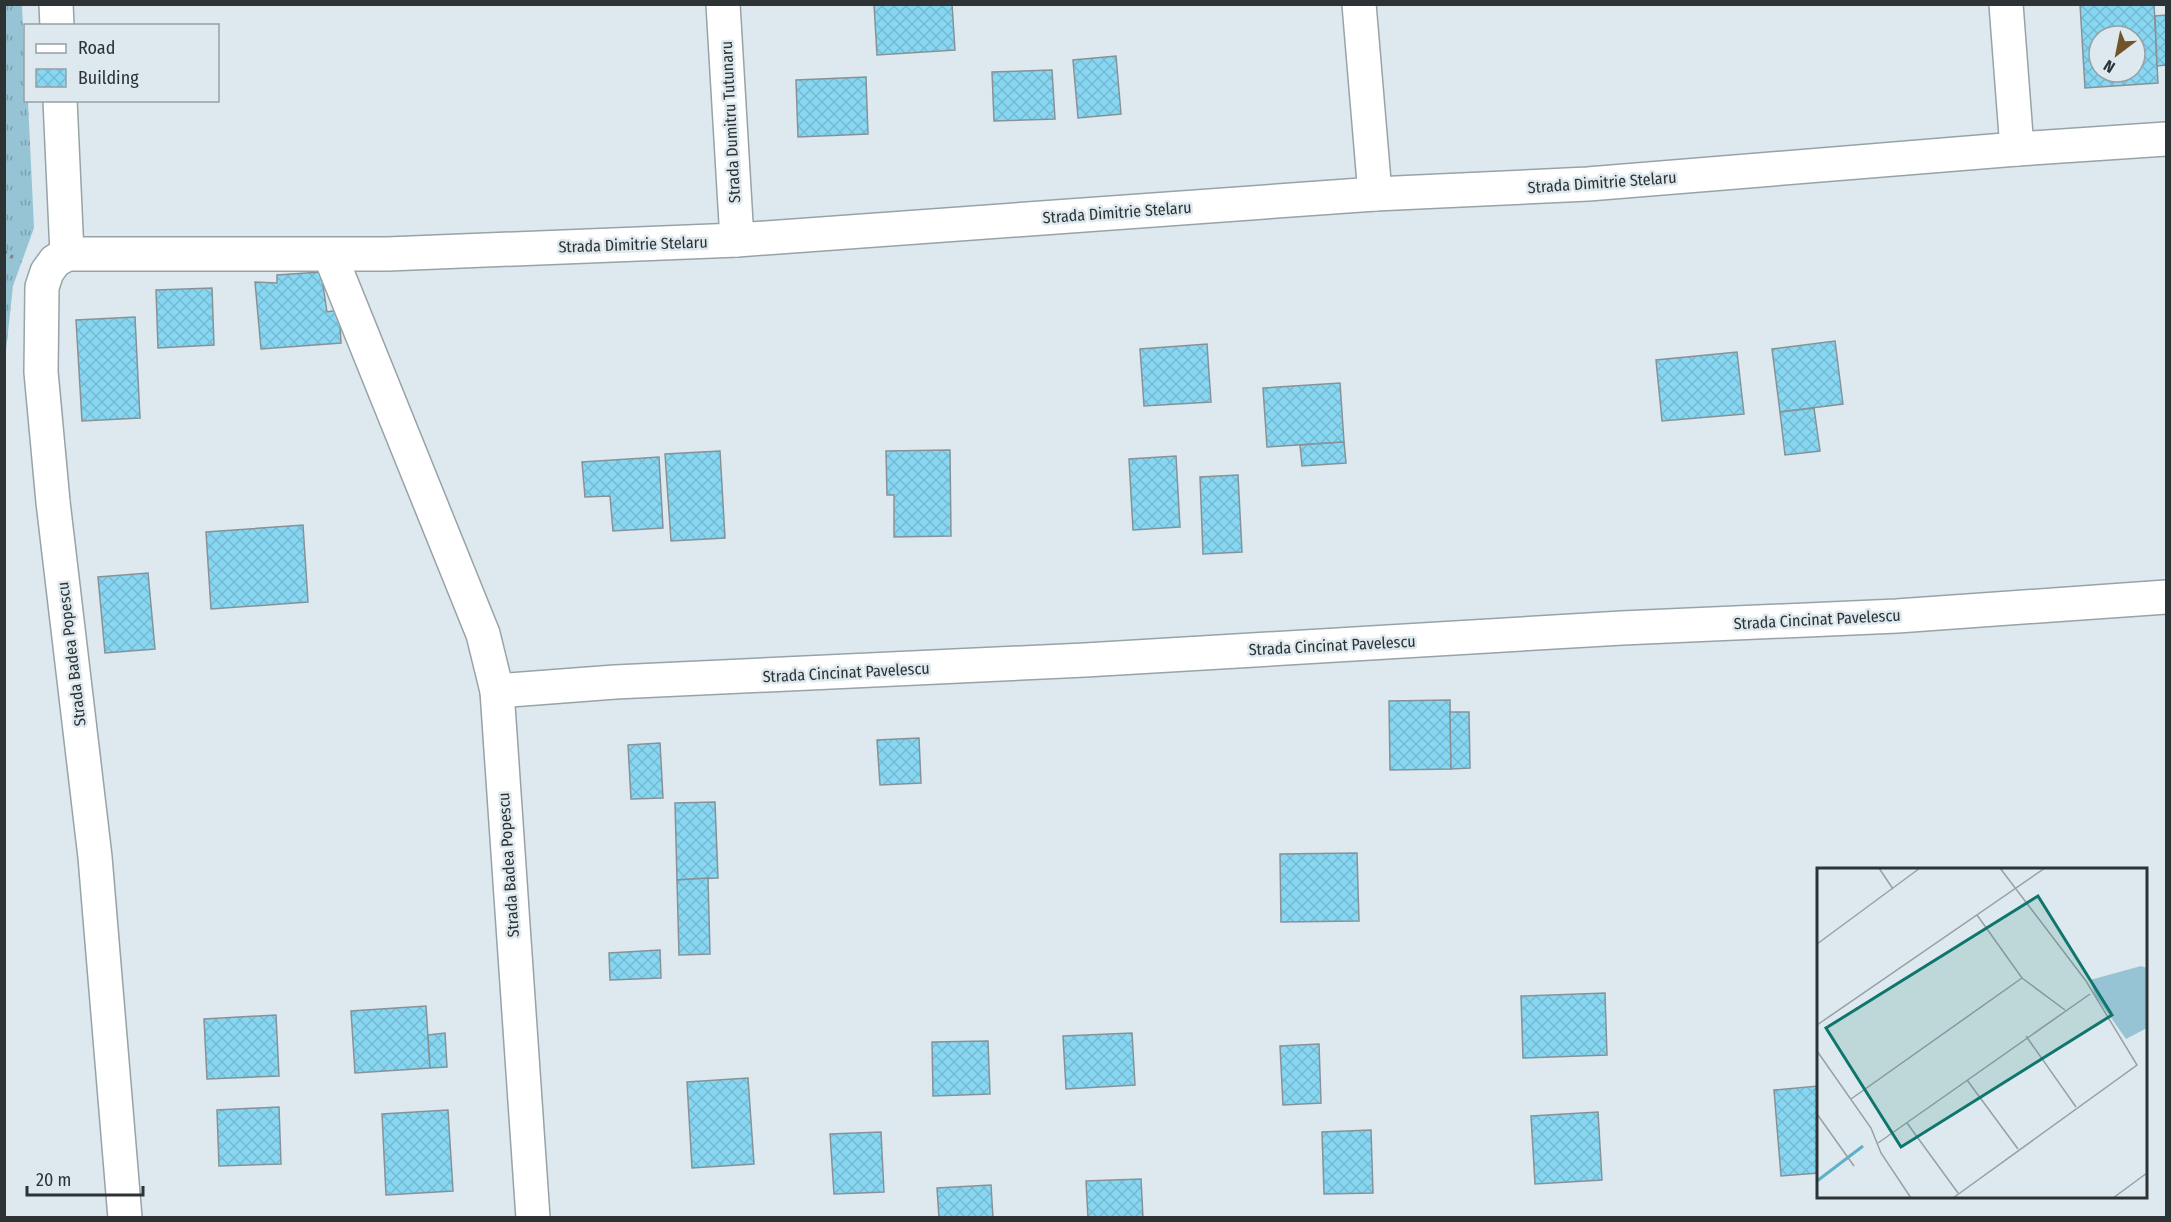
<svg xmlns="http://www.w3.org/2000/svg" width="2171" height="1222" viewBox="0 0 2171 1222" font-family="'Fira Sans Condensed',sans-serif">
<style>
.grass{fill:url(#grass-tufts)}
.building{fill:url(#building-cross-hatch);stroke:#879297;stroke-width:1.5;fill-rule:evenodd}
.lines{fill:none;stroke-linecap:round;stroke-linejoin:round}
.street-casing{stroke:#97a3a7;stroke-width:36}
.path{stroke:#80888c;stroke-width:4;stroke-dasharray:3 4.5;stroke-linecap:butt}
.street{stroke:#fff;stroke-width:33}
.labels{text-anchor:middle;stroke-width:5;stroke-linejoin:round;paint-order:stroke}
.street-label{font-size:16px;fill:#2d3234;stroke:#dde9ee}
.inset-river{fill:none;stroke:#60b0ca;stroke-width:3}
.inset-road{fill:none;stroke:#97a0a4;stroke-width:1.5}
.view{fill:#0f766e;fill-opacity:0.15;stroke:#0f766e;stroke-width:3}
.inset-edge{fill:none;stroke:#2d3234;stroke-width:3}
</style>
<defs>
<pattern id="grass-tufts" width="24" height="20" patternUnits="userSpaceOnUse" patternTransform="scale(1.5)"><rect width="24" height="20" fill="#97c4d4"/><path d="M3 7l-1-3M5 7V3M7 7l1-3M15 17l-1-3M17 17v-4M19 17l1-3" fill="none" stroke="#7ca0ad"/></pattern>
<pattern id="building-cross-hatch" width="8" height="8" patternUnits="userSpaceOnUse" patternTransform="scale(1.5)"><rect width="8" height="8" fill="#87d7f2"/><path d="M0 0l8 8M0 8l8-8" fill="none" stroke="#75b9d0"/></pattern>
</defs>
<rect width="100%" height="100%" fill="#dde9ee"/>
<path class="grass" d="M4 5H22L26 100 28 101 34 228 13 286 5 360Z"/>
<g class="building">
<path d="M874 4H952L955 50 877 55Z"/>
<path d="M2080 4H2154L2158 83 2085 88ZM2099 36H2135V72H2099Z"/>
<path d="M2166 15V65L2157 66 2155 16Z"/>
<path d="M1116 56 1121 114 1078 118 1073 60Z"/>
<path d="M1052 70 1055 119 994 121 992 72Z"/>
<path d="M866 77 868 134 798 137 796 80Z"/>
<path d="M321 272 327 312 339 310 341 343 261 349 255 282 277 283V275Z"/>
<path d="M212 288 214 345 158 348 156 290Z"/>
<path d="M135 317 140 418 82 421 76 320Z"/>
<path d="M1835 341 1843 404 1780 412 1772 349Z"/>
<path d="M1207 344 1211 402 1144 406 1140 349Z"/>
<path d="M1737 352 1744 414 1662 421 1656 360Z"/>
<path d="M1340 383 1344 442 1267 447 1263 388Z"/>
<path d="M1814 408 1820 451 1785 455 1780 412Z"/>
<path d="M1344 442 1346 463 1302 466 1300 445Z"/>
<path d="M950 450 951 536 894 537V495H887L886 451Z"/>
<path d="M720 451 725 538 671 541 665 454Z"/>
<path d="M1176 456 1180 527 1133 530 1129 459Z"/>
<path d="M659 457 663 528 613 531 610 496 585 497 582 462Z"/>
<path d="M1238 475 1242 552 1203 554 1200 477Z"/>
<path d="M303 525 308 602 211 609 206 532Z"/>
<path d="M148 573 155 649 105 653 98 577Z"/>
<path d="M1450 700 1451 769 1390 770 1389 701Z"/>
<path d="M1450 712H1469L1470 768 1451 769Z"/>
<path d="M919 738 921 783 880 785 877 740Z"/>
<path d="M660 743 663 798 631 799 628 745Z"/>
<path d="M715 802 718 878 677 880 675 803Z"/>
<path d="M1357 853 1359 921 1281 922 1280 854Z"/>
<path d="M708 878 710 954 679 955 677 880Z"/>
<path d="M660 950 661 978 610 980 609 953Z"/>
<path d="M1605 993 1607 1055 1523 1058 1521 996Z"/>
<path d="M426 1006 430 1068 355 1073 351 1011Z"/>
<path d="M276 1015 279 1076 207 1079 204 1019Z"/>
<path d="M445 1033 447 1067 430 1068 428 1035Z"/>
<path d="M1132 1033 1135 1085 1066 1089 1063 1036Z"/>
<path d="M988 1041 990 1094 933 1096 932 1042Z"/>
<path d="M1319 1044 1321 1103 1283 1105 1280 1046Z"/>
<path d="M748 1078 754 1164 692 1168 687 1082Z"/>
<path d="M1818 1086V1173L1781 1176 1774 1090Z"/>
<path d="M279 1107 281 1164 219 1166 217 1110Z"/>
<path d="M448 1110 453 1191 386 1195 382 1114Z"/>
<path d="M1598 1112 1602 1180 1535 1184 1531 1116Z"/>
<path d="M1371 1130 1373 1193 1324 1194 1322 1132Z"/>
<path d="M881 1132 884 1192 834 1194 830 1134Z"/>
<path d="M1141 1179 1143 1218H1088L1086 1181Z"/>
<path d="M991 1185 993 1218H939L937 1188Z"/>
</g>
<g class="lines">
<defs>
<g id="street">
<path d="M56 4 57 26"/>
<path d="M723 4 737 240"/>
<path d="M1359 4 1375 194"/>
<path d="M2006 4 2017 149"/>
<path d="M60 100 67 254"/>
<path d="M67 254H388L737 240 1375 194 1588 184 2017 149 2166 139"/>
<path d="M67 254 55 261 47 272 42 287 41 372 53 502 95 857 125 1218"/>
<path d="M330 255 483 634 497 691 533 1218"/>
<path d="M497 691 615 682 1085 660 1622 628 1897 616 2166 597"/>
</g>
</defs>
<use href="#street" class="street-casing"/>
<path class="path" d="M4 252 14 258"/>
<use href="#street" class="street"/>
</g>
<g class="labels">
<g class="street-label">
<text transform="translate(730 122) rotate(-93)" y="6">Strada Dumitru Tutunaru</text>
<text transform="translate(1602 182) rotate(-4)" y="6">Strada Dimitrie Stelaru</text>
<text transform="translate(1117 212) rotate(-4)" y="6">Strada Dimitrie Stelaru</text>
<text transform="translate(633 244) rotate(-2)" y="6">Strada Dimitrie Stelaru</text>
<text transform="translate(1817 619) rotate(-3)" y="6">Strada Cincinat Pavelescu</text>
<text transform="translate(1332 645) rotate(-3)" y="6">Strada Cincinat Pavelescu</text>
<text transform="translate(71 654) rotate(-97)" y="6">Strada Badea Popescu</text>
<text transform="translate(846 672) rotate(-3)" y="6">Strada Cincinat Pavelescu</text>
<text transform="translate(508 865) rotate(-94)" y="6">Strada Badea Popescu</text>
</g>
</g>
<g transform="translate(1817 868)">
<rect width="330" height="330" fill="#dde9ee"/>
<path d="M324 98 330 100V160L309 171 278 127 273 112Z" fill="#97c4d4"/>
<path class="inset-river" d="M0 313 46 278"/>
<path class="inset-road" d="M62 0 76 21M160 47 205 110 248 142M0 76 103 0M0 157 228 0M209 168 259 239M0 183 54 260 64 285 94 330M150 212 201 281M34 231 205 110M0 246 37 298M90 255 141 325M61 275 273 126M136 330 320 197 269 113 183 0M296 330 330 305"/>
<path class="view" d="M221 28 295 147 84 279 9 160Z"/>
<rect width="330" height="330" class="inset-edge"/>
</g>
<rect width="2171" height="1222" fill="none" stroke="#2d3234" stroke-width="12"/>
<rect x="24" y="24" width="195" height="78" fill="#dde9ee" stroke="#97a0a4" stroke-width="1.5"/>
<rect x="36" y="44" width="30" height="9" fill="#ffffff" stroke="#97a0a4" stroke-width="1.5"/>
<text x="78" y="54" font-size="18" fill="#2d3234">Road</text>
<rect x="36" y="69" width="30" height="18" fill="url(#building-cross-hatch)" stroke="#97a0a4" stroke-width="1.5"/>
<text x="78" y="84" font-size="18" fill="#2d3234">Building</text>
<g transform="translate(2117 54) rotate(212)"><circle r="28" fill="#dde9ee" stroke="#97a0a4" stroke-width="1.5"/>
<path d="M0-4.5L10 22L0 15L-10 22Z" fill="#735329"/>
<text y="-9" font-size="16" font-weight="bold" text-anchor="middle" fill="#2d3234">N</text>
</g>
<path d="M27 1186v9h116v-9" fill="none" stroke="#2d3234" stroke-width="3"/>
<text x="36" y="1186" font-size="18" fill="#2d3234" stroke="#dde9ee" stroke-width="4.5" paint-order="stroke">20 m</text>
</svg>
